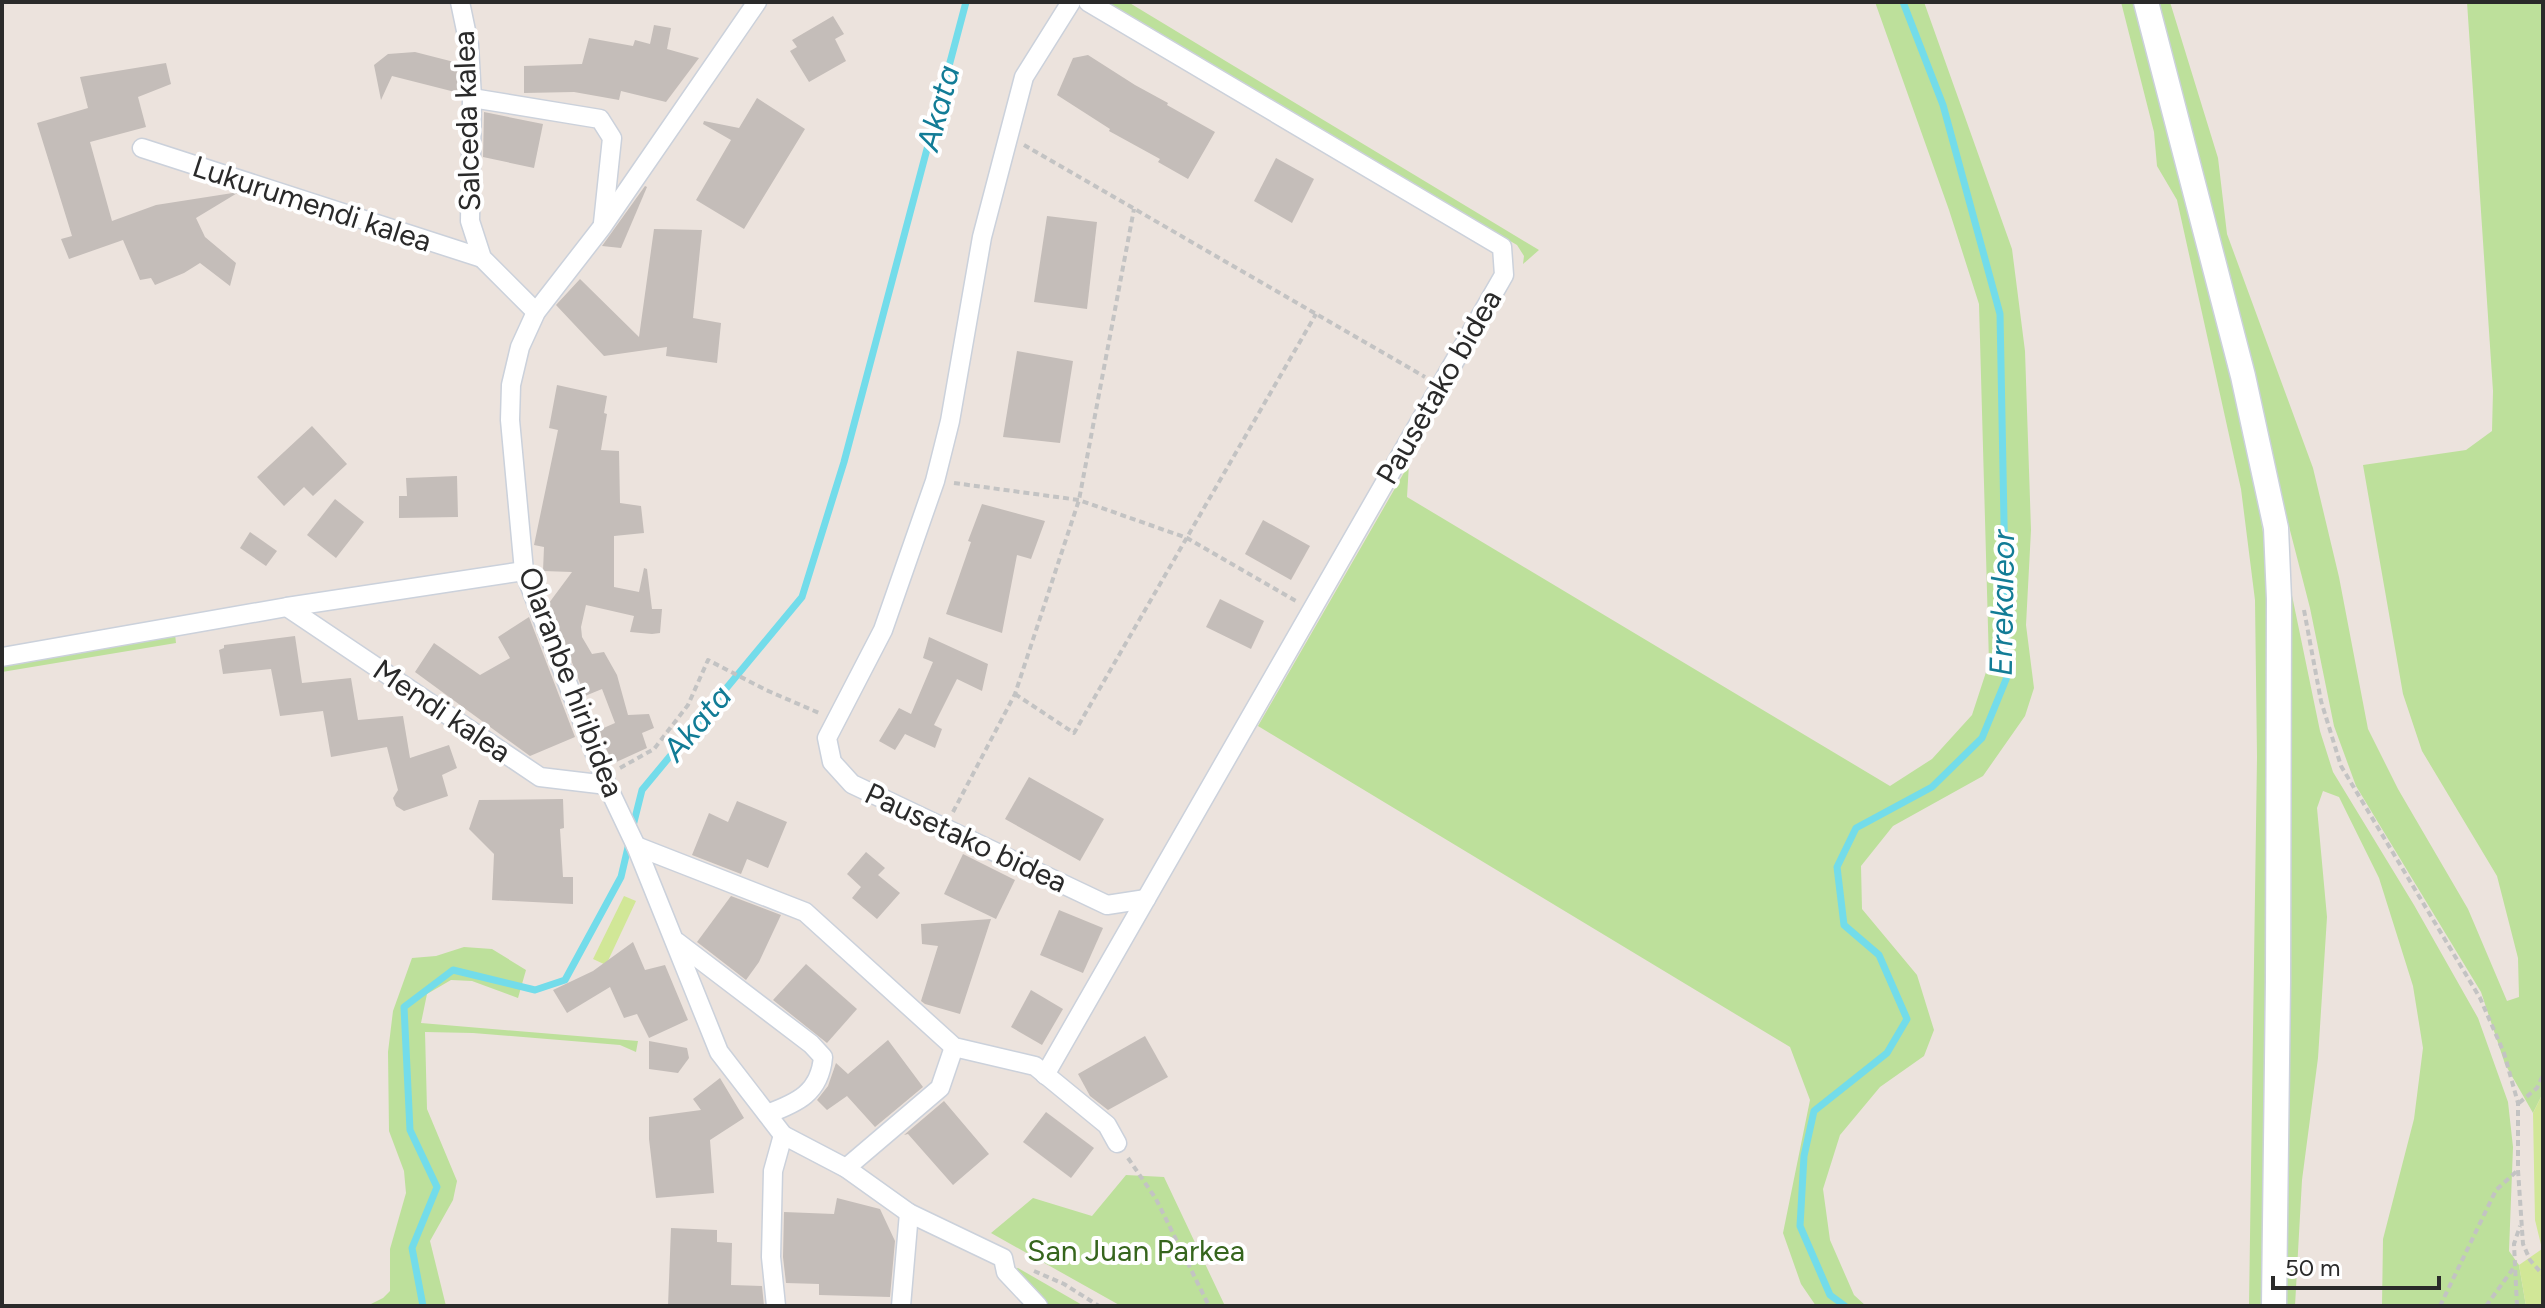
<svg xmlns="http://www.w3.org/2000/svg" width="2545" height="1308" viewBox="0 0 2545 1308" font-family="Figtree,sans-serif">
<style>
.green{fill:#bde09b}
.pitch{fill:#d1e797}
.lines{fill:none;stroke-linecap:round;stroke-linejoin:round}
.stream{stroke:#73dcea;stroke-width:7}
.building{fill:#c4bdb9}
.street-casing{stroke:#cbd1db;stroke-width:21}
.secondary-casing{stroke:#cbd1db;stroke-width:27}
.path{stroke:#c3c3c3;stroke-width:4;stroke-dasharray:6 4;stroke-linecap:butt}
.street{stroke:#fff;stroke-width:18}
.secondary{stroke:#fff;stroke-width:24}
.labels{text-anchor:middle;stroke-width:8;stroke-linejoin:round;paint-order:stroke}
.street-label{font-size:30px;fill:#2a2a2a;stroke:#fff}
.park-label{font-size:30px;fill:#36651d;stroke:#fff}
.water-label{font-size:32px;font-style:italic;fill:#127c96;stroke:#fff}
</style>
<rect width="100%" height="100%" fill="#ece3dd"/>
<g class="green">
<path d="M1103 2H1128L1539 250 1523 264 1524 256 1517 245Z"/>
<path d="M1875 2H1924L2012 249 2025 351 2031 530 2026 625 2034 688 2025 716 1983 776 1893 826 1861 866 1862 909 1917 975 1934 1030 1924 1056 1880 1087 1840 1135 1823 1189 1830 1240 1854 1295 1866 1306H1816L1801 1284 1783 1233 1810 1100 1790 1047 1258 726 1409 464 1407 497 1890 786 1932 759 1972 715 1989 663 1979 304 1949 210Z"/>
<path d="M2121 2H2134L2250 455 2265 544 2268 644 2264 1306H2249L2257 757 2255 600 2241 489 2177 200 2157 166 2154 132Z"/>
<path d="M2154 2H2170L2218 158 2227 234 2313 468 2339 577 2368 729 2398 789 2468 909 2507 1001 2519 997 2518 958 2497 876 2422 751 2403 694 2363 465 2466 450 2492 431 2493 391 2467 2H2543V1093L2533 1113 2505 1064 2481 992 2356 786 2334 726 2310 608Z"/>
<path d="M2289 581 2320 731 2333 772 2414 905 2478 1018 2508 1102 2513 1147 2509 1251 2519 1265 2526 1306H2382L2383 1239 2414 1119 2423 1048 2413 986 2379 878 2339 797 2323 791 2317 808 2327 917 2318 1058 2302 1180 2295 1306H2282Z"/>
<path d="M175 634 176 643 2 672V664Z"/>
<path d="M464 947 492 949 526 970 518 998 472 981 451 980 427 994 421 1023 638 1041 636 1052 620 1045 473 1033 425 1032 427 1109 457 1181 453 1200 430 1241 446 1306H367L383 1298 390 1291V1249L406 1193 404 1171 389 1131 388 1052 393 1011 412 958 436 956Z"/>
<path d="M1126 1175 1164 1177 1225 1306H1121L991 1233 1033 1198 1092 1216Z"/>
<path d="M1018 1268 1084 1306H1046L1008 1271Z"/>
</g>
<g class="pitch">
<path d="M624 896 636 901 606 965 593 959Z"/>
<path d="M2543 1093V1306H2526L2519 1265 2542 1249 2535 1220 2533 1113Z"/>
</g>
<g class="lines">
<g class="stream">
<path d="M632 830 642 790 802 597 844 462 966 2"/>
<path d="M423 1306 412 1248 437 1187 410 1130 404 1007 453 970 535 990 565 980 621 877 629 843"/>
<path d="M1845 1306 1830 1295 1800 1226 1804 1156 1814 1111 1887 1053 1907 1019 1879 955 1844 925 1837 867 1856 828 1932 787 1982 738 2007 677 2000 314 1943 105 1903 2"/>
</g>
</g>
<g class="building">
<path d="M833 16 844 34 835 39 846 61 809 82 790 51 797 47 792 40Z"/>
<path d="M654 25 671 28 667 49 699 58 666 102 621 91 619 100 574 92 524 93V66L582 64 589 38 633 46 635 40 650 44Z"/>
<path d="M415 52 458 63 459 93 392 76 381 100 374 65 388 54Z"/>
<path d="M1088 55 1135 85 1168 103 1167 105 1215 132 1188 179 1158 162 1160 159 1109 131 1110 129 1057 95 1073 58Z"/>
<path d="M166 63 171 84 138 97 146 127 90 142 112 221 156 205 239 192 196 218 205 237 236 263 230 286 200 263 184 273 155 285 151 278 140 280 123 240 69 259 61 239 72 236 37 123 88 108 80 77Z"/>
<path d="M757 98 805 129 744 229 696 200 731 140 703 124 704 121 739 128Z"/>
<path d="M484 112 543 124 534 168 483 157Z"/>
<path d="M1276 158 1314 179 1292 223 1254 201Z"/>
<path d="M645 186 647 187 621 248 602 246Z"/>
<path d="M1047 216 1097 222 1087 309 1034 302Z"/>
<path d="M654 229 702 230 693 318 721 323 717 363 666 356 667 347 604 356 556 305 580 279 639 337Z"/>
<path d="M1017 351 1073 361 1060 443 1003 437Z"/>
<path d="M557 385 607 396 604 413 607 414 601 450 619 451 620 503 641 506 644 533 614 536V587L639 592 644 568 647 569 652 609H662L660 633 652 634 630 632 634 616 586 605 581 627 582 637 592 654 604 652 617 675 628 715 649 714 654 728 642 733 647 748 612 764 599 730 615 723 602 689 585 696 549 603 572 572 543 571 544 547 534 545 558 430 549 428Z"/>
<path d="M312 426 347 464 313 496 304 487 284 506 257 477Z"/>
<path d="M457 476 458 517 399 518V496H407L406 478Z"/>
<path d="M335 499 364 522 336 558 307 535Z"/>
<path d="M982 504 1045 521 1031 559 1017 555 1002 633 946 614 971 542 968 541Z"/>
<path d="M1263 520 1310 546 1291 580 1245 554Z"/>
<path d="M250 532 277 551 266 566 240 548Z"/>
<path d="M1220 599 1264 621 1251 649 1206 627Z"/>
<path d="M529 617 575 737 530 756 415 672 434 643 480 675 510 658 498 637Z"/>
<path d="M295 636 302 683 351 678 358 720 403 716 410 758 449 745 457 768 442 775 448 796 404 811 396 806 393 798 398 790 387 747 331 757 323 711 280 716 271 669 223 674 219 650 224 648V645Z"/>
<path d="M929 637 988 664 982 691 957 679 934 725 942 729 935 748 905 734 895 750 879 741 899 708 911 714 933 662 923 658Z"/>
<path d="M1029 777 1104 819 1080 861 1005 819Z"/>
<path d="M563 799 564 828 560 829 563 877H573V904L492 900 494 854 469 829 479 800Z"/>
<path d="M737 801 787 822 768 868 747 859 741 874 692 855 709 813 728 822Z"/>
<path d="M866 852 885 868 878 875 900 893 877 919 852 898 861 887 847 874Z"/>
<path d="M963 854 1015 880 996 919 944 894Z"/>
<path d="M731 896 781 915 759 962 746 980 697 942Z"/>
<path d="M1059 910 1103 928 1083 973 1040 955Z"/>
<path d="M991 919 960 1014 925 1004 921 1001 938 946 922 944 921 924Z"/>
<path d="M633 942 645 970 665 965 688 1020 649 1038 637 1014 624 1018 610 987 567 1013 553 990 593 971Z"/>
<path d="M806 964 857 1009 827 1043 773 1000Z"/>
<path d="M1031 990 1063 1009 1042 1045 1011 1027Z"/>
<path d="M1145 1036 1168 1077 1108 1110 1090 1096 1078 1074Z"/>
<path d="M888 1040 923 1087 875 1127 847 1096 827 1110 817 1100 828 1086 836 1063 848 1074Z"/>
<path d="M649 1041 687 1048 689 1058 678 1073 649 1069Z"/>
<path d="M720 1078 744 1118 710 1140 714 1193 656 1198 649 1139V1117L701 1110 693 1099Z"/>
<path d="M944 1101 989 1154 953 1185 908 1134 904 1135Z"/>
<path d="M1046 1112 1094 1148 1071 1178 1023 1142Z"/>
<path d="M837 1198 880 1209 895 1241 890 1297 819 1295V1284L786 1283 783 1257 784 1212 834 1214Z"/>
<path d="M671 1228 717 1230V1242L732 1243 731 1285 762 1286 764 1306H668Z"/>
</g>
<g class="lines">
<defs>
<g id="street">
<path d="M460 2 469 45 472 98 470 221 482 258 536 312"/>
<path d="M757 2 602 227 536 312 520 347 511 385 510 420 524 571 607 785 636 846 719 1052 783 1135 846 1168 909 1213 1003 1258 1006 1272 1038 1306"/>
<path d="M1071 2 1024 77 982 237 950 421 935 481 883 630 827 738 832 762 852 784 1107 905 1146 899"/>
<path d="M472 98 600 119 612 138 603 223"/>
<path d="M142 148 482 258"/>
<path d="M287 607 540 777 607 785"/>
<path d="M2 657 287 607 524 571"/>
<path d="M636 846 805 912 954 1047 1035 1066 1107 1125 1117 1143"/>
<path d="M677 942 811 1044 823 1057C820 1093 797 1103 767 1114"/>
<path d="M1045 1075 1504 275 1502 247 1088 2"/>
<path d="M846 1168 940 1088 954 1047"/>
<path d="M776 1306 771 1257 773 1171 783 1135"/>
<path d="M901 1306 909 1213"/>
</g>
<path id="secondary" d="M2146 2 2243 376 2276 528 2279 599 2278 981 2274 1306"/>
</defs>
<use href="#street" class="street-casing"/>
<use href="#secondary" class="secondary-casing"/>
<g class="path">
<path d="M1024 145 1425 377"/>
<path d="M954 483 1079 500 1187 538 1296 601"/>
<path d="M2304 610 2321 701 2341 766 2480 998 2504 1053 2518 1103V1170L2523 1244 2530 1260 2543 1275"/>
<path d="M1015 694 1074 733 1316 314"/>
<path d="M620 768 654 749 688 705 708 660 766 690 819 713"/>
<path d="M953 812 1015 694 1079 500 1134 209"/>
<path d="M2519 1103 2537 1088 2543 1075"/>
<path d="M1128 1158 1156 1199 1209 1306"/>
<path d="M1034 1271 1064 1284 1099 1306"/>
<path d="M2440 1306 2496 1190 2518 1170"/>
<path d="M2486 1306 2515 1266"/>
<path d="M2517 1306 2514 1244 2520 1226"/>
</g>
<use href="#street" class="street"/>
<use href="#secondary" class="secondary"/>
</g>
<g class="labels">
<g class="street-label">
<text transform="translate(467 121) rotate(-92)" y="10">Salceda kalea</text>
<text transform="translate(312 204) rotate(18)" y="10">Lukurumendi kalea</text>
<text transform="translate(1439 387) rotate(-60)" y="10">Pausetako bidea</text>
<text transform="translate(571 682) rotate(69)" y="10">Olaranbe hiribidea</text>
<text transform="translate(442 711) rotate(34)" y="10">Mendi kalea</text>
<text transform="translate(966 838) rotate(25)" y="10">Pausetako bidea</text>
</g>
<g class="park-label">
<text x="1136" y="1261">San Juan Parkea</text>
</g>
<g class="water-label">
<text transform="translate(938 108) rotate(-75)" y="11">Akata</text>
<text transform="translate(2002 603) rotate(-89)" y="11">Errekaleor</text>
<text transform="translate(697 723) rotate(-50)" y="11">Akata</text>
</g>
</g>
<rect width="2545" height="1308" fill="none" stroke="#2a2a2a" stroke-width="8"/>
<path d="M2273 1276v12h166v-12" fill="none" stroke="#2a2a2a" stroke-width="4"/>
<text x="2285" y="1276" font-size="24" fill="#2a2a2a" stroke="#ffffff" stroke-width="6" paint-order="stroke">50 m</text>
</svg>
